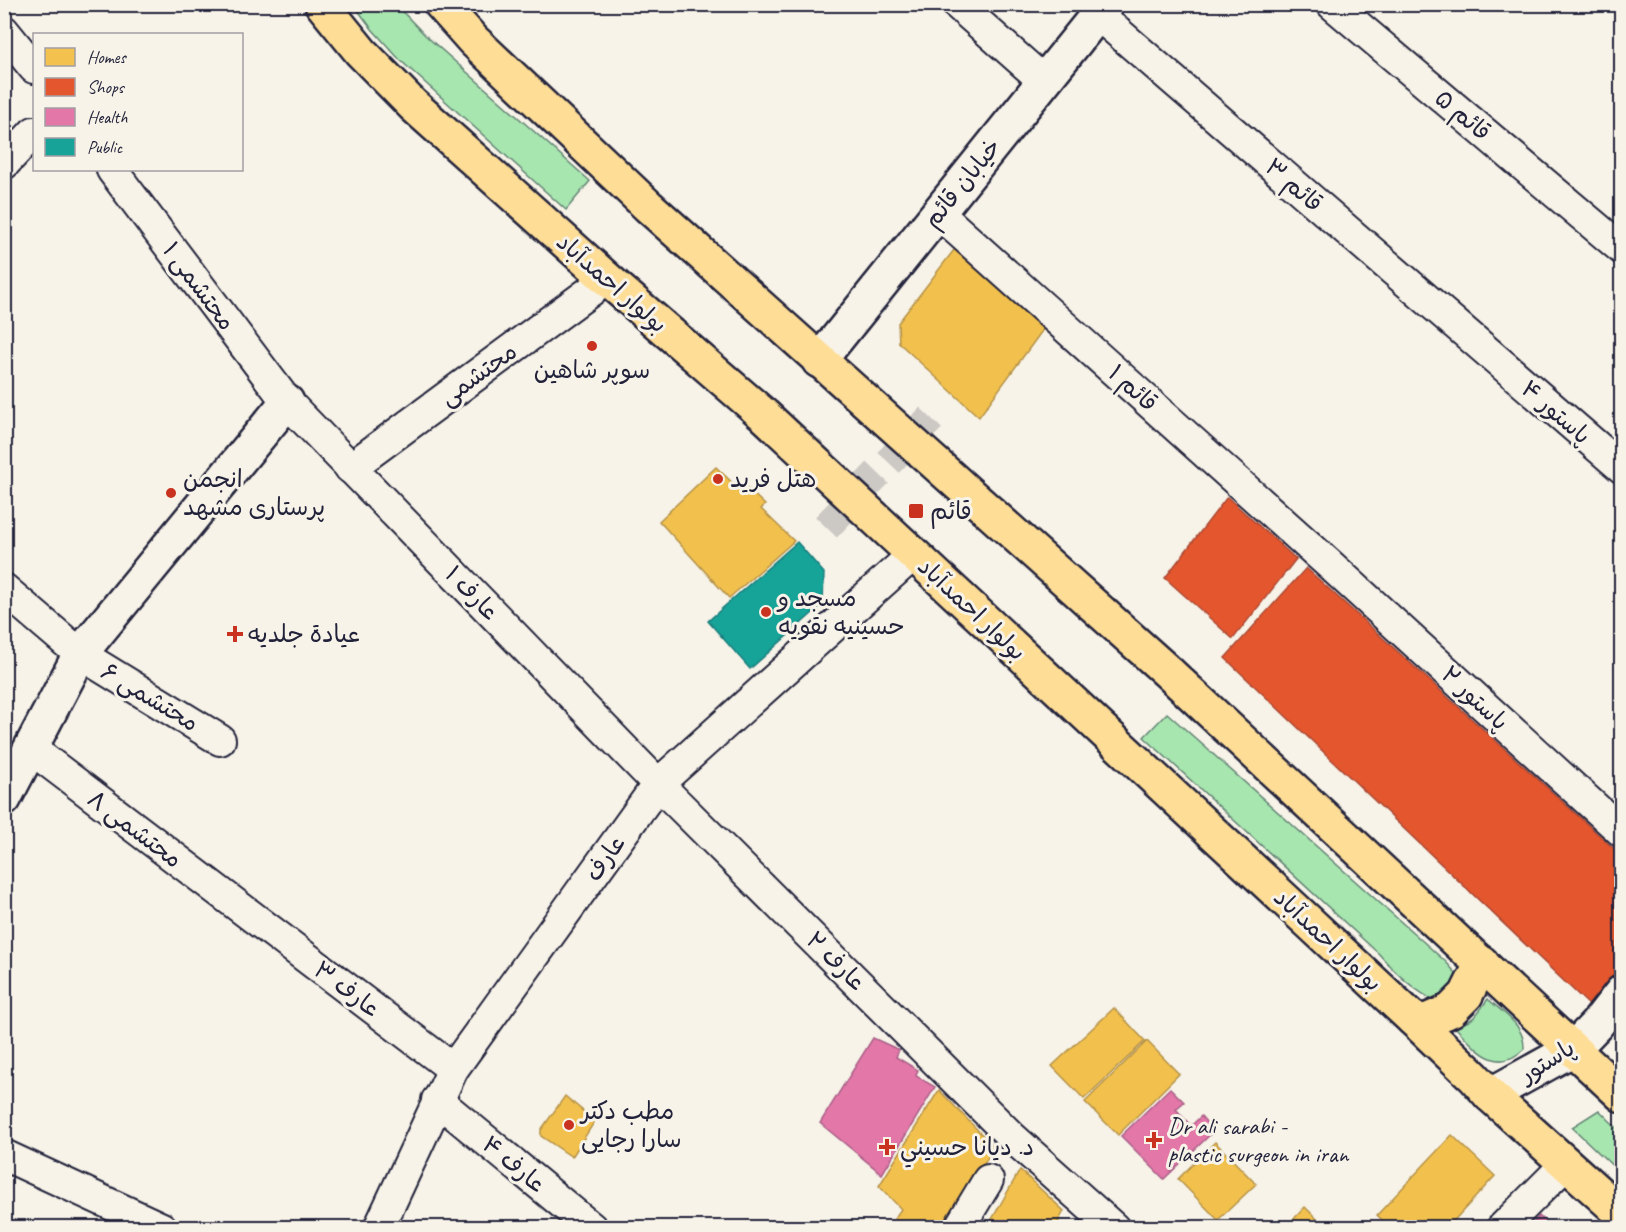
<svg xmlns="http://www.w3.org/2000/svg" width="1626" height="1232" viewBox="0 0 1626 1232" font-family="Caveat,'Playpen Sans Arabic',sans-serif">
<style>
.green{fill:#a7e6af;stroke:#648475;stroke-width:1.5}
.homes{fill:#f2c14e;stroke:#b49148;stroke-width:1.5}
.shops{fill:#e4572e;stroke:#aa4732;stroke-width:1.5}
.health{fill:#e377a8;stroke:#a95e87;stroke-width:1.5}
.public{fill:#17a398;stroke:#1a7c7c;stroke-width:1.5}
.lines{fill:none;stroke-linecap:round;stroke-linejoin:round}
.street-tunnel{stroke:#ccc9c5;stroke-width:30;stroke-dasharray:30 15;stroke-linecap:butt}
.street-casing{stroke:#22223b;stroke-width:34}
.secondary-casing{stroke:#22223b;stroke-width:38}
.primary-casing{stroke:#22223b;stroke-width:38}
.street{stroke:#f7f3e8;stroke-width:30}
.secondary{stroke:#f7f3e8;stroke-width:33}
.primary{stroke:#fedd96;stroke-width:33}
.poi-dot{fill:#c8321e;stroke:#f7f3e8;stroke-width:2}
.labels{text-anchor:middle;stroke-width:6;stroke-linejoin:round;paint-order:stroke}
.street-label{font-size:24px;fill:#22223b;stroke:#f7f3e8}
.poi-label{font-size:24px;fill:#22223b;stroke:#f7f3e8;text-anchor:start}
</style>
<rect width="100%" height="100%" fill="#f7f3e8"/>
<filter id="ink" filterUnits="userSpaceOnUse"><feTurbulence type="fractalNoise" baseFrequency=".0167" numOctaves="2"/><feDisplacementMap in="SourceGraphic" scale="12" xChannelSelector="R" yChannelSelector="G"/><feConvolveMatrix kernelMatrix="1 2 1 2 8 2 1 2 1" color-interpolation-filters="sRGB"/></filter>
<g filter="url(#ink)">
<g class="green">
<path d="M354 5H396L425 35 590 181 566 210 400 60 372 29Z"/>
<path d="M1167 713 1446 962 1461 979 1437 1002C1413 990 1396 974 1379 954L1144 737Z"/>
<path d="M1488 999C1504 1014 1525 1025 1524 1049 1495 1077 1474 1046 1454 1026 1474 1022 1477 1014 1488 999Z"/>
<path d="M1599 1110 1621 1132V1174L1572 1127Z"/>
</g>
<g class="homes">
<path d="M957 246 1047 324 979 417 899 343 898 323Z"/>
<path d="M716 467 742 492 746 487 765 505 761 509 794 541 729 598 659 521Z"/>
<path d="M1114 1008 1145 1041 1084 1099 1052 1066Z"/>
<path d="M1147 1041 1179 1074 1118 1135 1085 1102Z"/>
<path d="M939 1090 994 1147 947 1228H906L894 1219 901 1209 879 1186Z"/>
<path d="M565 1096 595 1121 572 1157 541 1136V1130Z"/>
<path d="M1452 1135 1495 1176 1447 1228H1390L1377 1215Z"/>
<path d="M1215 1142 1256 1184 1218 1220 1178 1179Z"/>
<path d="M1020 1170 1064 1211 1055 1228H987Z"/>
<path d="M1305 1207 1326 1228H1285Z"/>
</g>
<g class="shops">
<path d="M1227 497 1296 559 1233 639 1165 578Z"/>
<path d="M1306 568 1622 856V967L1590 1006 1225 658Z"/>
</g>
<g class="health">
<path d="M873 1038 899 1050 896 1057 918 1070 916 1076 935 1087 882 1174 820 1123Z"/>
<path d="M1170 1088 1184 1102 1176 1109 1191 1126 1201 1116 1214 1131 1164 1179 1121 1136Z"/>
<path d="M1539 1216 1552 1228H1529Z"/>
</g>
<path class="public" d="M797 542 824 573 823 604 750 669 708 621Z"/>
<g class="lines">
<path class="street-tunnel" d="M826 527 931 418"/>
<defs>
<g id="street">
<path d="M957 4 1044 81"/>
<path d="M1332 4 1622 249"/>
<path d="M1098 15 1622 468"/>
<path d="M4 31 34 68"/>
<path d="M4 164 34 132"/>
<path d="M112 170 287 402 658 784 1013 1138 1114 1228"/>
<path d="M938 213 1328 563 1622 832"/>
<path d="M350 468 607 279"/>
<path d="M4 589 80 654 220 740"/>
<path d="M30 748 453 1069"/>
<path d="M437 1100 592 1228"/>
<path d="M4 1155 162 1228"/>
<path d="M379 1228 453 1069 658 784 914 554"/>
<path d="M959 1228 988 1180"/>
<path d="M1502 1228 1567 1163"/>
</g>
<g id="secondary">
<path d="M819 361 1106 4"/>
<path d="M4 799 80 654 287 402"/>
<path d="M1490 1095 1573 1049 1597 1024 1622 992"/>
</g>
<g id="primary">
<path d="M322 4 361 52 413 105 607 279 764 415 1413 1019 1474 1077 1490 1095 1622 1214"/>
<path d="M441 4 473 40 648 206 1168 672 1622 1095"/>
<path d="M1413 1019 1426 1021 1451 1010 1466 995 1482 963"/>
</g>
</defs>
<use href="#street" class="street-casing"/>
<use href="#secondary" class="secondary-casing"/>
<use href="#primary" class="primary-casing"/>
<use href="#street" class="street"/>
<use href="#secondary" class="secondary"/>
<use href="#primary" class="primary"/>
</g>
</g>
<g class="poi-dot">
<circle cx="592" cy="346" r="6"/>
<circle cx="718" cy="479" r="6"/>
<circle cx="171" cy="493" r="6"/>
<rect x="908" y="503" width="16" height="16" rx="3"/>
<circle cx="766" cy="612" r="6"/>
<path d="M232 625h6v6h6v6h-6v6h-6v-6h-6v-6h6z"/>
<circle cx="569" cy="1125" r="6"/>
<path d="M1151 1131h6v6h6v6h-6v6h-6v-6h-6v-6h6z"/>
<path d="M884 1138h6v6h6v6h-6v6h-6v-6h-6v-6h6z"/>
</g>
<g class="labels">
<g class="street-label">
<text transform="translate(1463 115) rotate(40)" y="8">قائم ۵</text>
<text transform="translate(962 183) rotate(-51)" y="8">خیابان قائم</text>
<text transform="translate(1294 185) rotate(41)" y="8">قائم ۳</text>
<text transform="translate(612 283) rotate(41)" y="8">بولوار احمدآباد</text>
<text transform="translate(199 286) rotate(53)" y="8">محتشمی ۱</text>
<text transform="translate(478 374) rotate(-36)" y="8">محتشمی</text>
<text transform="translate(1133 388) rotate(42)" y="8">قائم ۱</text>
<text transform="translate(1556 412) rotate(41)" y="8">پاستور ۴</text>
<text transform="translate(472 593) rotate(46)" y="8">عارف ۱</text>
<text transform="translate(972 609) rotate(43)" y="8">بولوار احمدآباد</text>
<text transform="translate(150 697) rotate(31)" y="8">محتشمی ۶</text>
<text transform="translate(1475 698) rotate(43)" y="8">پاستور ۲</text>
<text transform="translate(135 829) rotate(37)" y="8">محتشمی ۸</text>
<text transform="translate(605 858) rotate(-54)" y="8">عارف</text>
<text transform="translate(1328 940) rotate(43)" y="8">بولوار احمدآباد</text>
<text transform="translate(836 961) rotate(45)" y="8">عارف ۲</text>
<text transform="translate(347 989) rotate(37)" y="8">عارف ۳</text>
<text transform="translate(1547 1061) rotate(-32)" y="8">پاستور</text>
<text transform="translate(514 1164) rotate(40)" y="8">عارف ۴</text>
</g>
<g class="poi-label">
<text x="592" y="378" text-anchor="middle">سوپر شاهین</text>
<text x="183" y="487">انجمن<tspan x="183" dy="28">پرستاری مشهد</tspan></text>
<text x="730" y="487">هتل فرید</text>
<text x="930" y="519">قائم</text>
<text x="778" y="606">مسجد و<tspan x="778" dy="28">حسینیه نقویه</tspan></text>
<text x="248" y="642">عيادة جلديه</text>
<text x="581" y="1119">مطب دکتر<tspan x="581" dy="28">سارا رجایی</tspan></text>
<text x="1168" y="1134">Dr ali sarabi -<tspan x="1168" dy="28">plastic surgeon in iran</tspan></text>
<text x="900" y="1155">د. ديانا حسيني</text>
</g>
</g>
<rect width="1626" height="1232" fill="none" stroke="#f7f3e8" stroke-width="24"/>
<rect x="12" y="12" width="1602" height="1208" fill="none" stroke="#22223b" stroke-width="2" filter="url(#ink)"/>
<rect x="33" y="33" width="210" height="138" fill="#f7f3e8" stroke="#a29fa3" stroke-width="1.5"/>
<rect x="45" y="48" width="30" height="18" fill="#f2c14e" stroke="#a29fa3" stroke-width="1.5"/>
<text x="87" y="63" font-size="18" fill="#22223b">Homes</text>
<rect x="45" y="78" width="30" height="18" fill="#e4572e" stroke="#a29fa3" stroke-width="1.5"/>
<text x="87" y="93" font-size="18" fill="#22223b">Shops</text>
<rect x="45" y="108" width="30" height="18" fill="#e377a8" stroke="#a29fa3" stroke-width="1.5"/>
<text x="87" y="123" font-size="18" fill="#22223b">Health</text>
<rect x="45" y="138" width="30" height="18" fill="#17a398" stroke="#a29fa3" stroke-width="1.5"/>
<text x="87" y="153" font-size="18" fill="#22223b">Public</text>
</svg>
